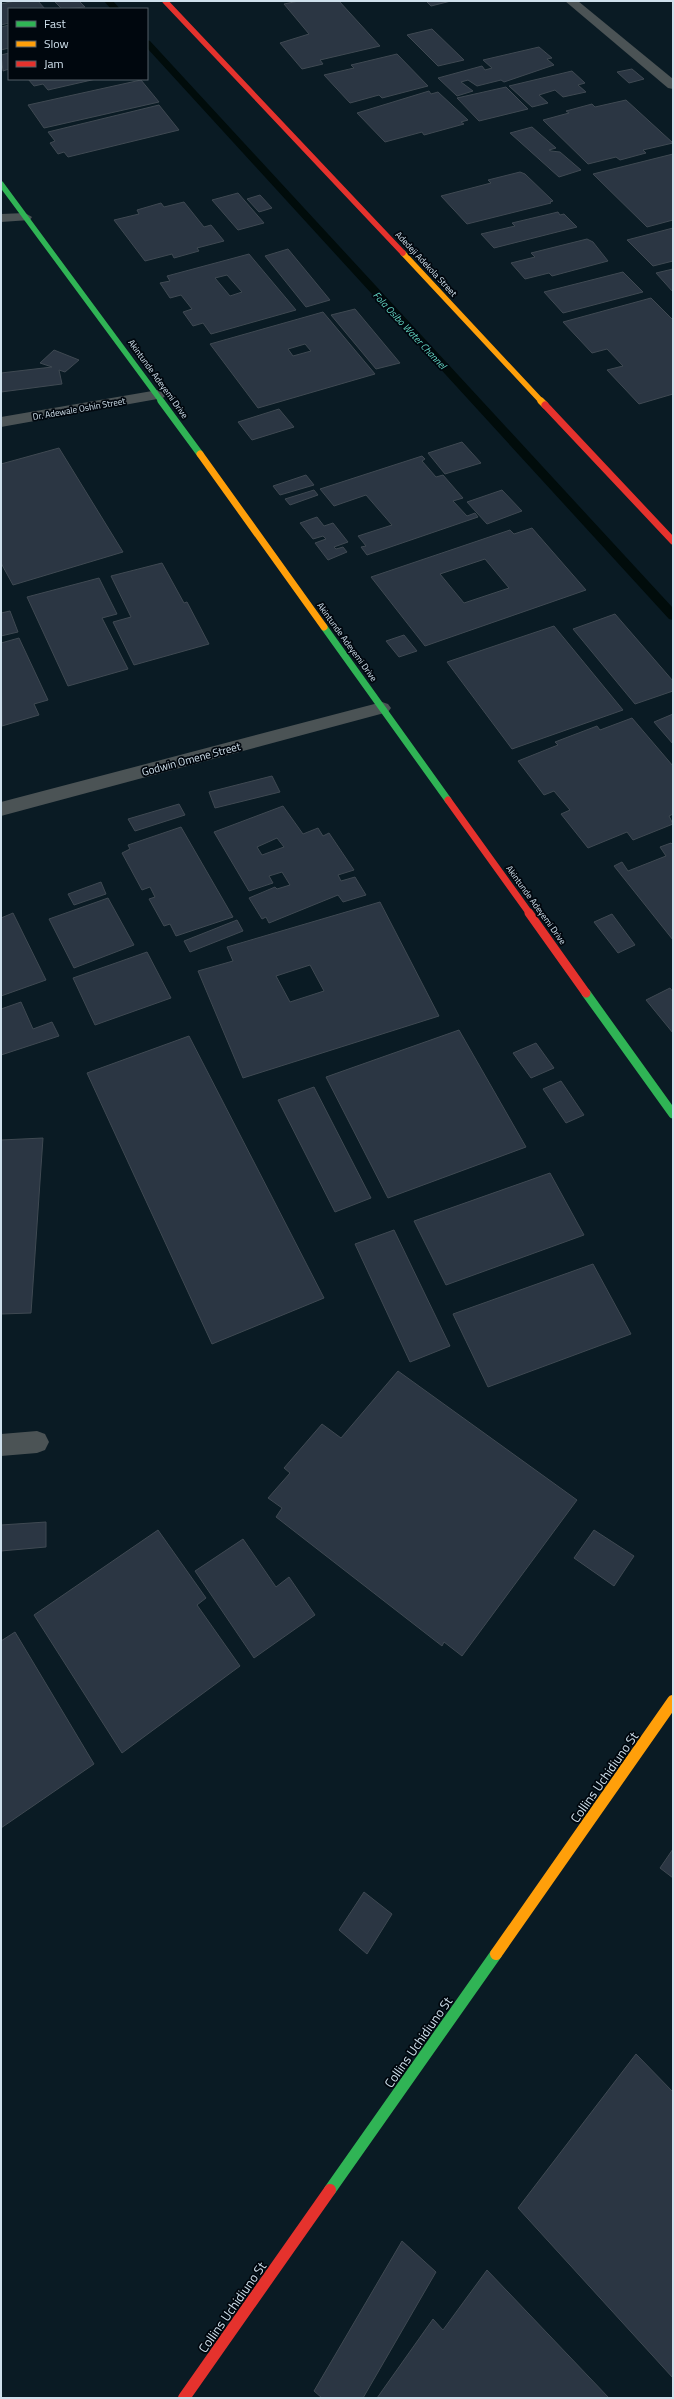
<svg xmlns="http://www.w3.org/2000/svg" width="674" height="2399" viewBox="0 0 674 2399" font-family="'Titillium Web',sans-serif">
<style>
.lines{fill:none;stroke-linecap:round;stroke-linejoin:round}
.stream{fill:#010c0b;fill-rule:evenodd}
.building{fill:#2b3643;stroke:#3f4952;fill-rule:evenodd}
.street{fill:#4b5355;fill-rule:evenodd}
.fast-far3{stroke:#30b455;stroke-width:5.5}
.fast-far2{stroke:#30b455;stroke-width:7}
.fast-far1{stroke:#30b455;stroke-width:9}
.fast{stroke:#30b455;stroke-width:12}
.slow-far2{stroke:#ff9f0a;stroke-width:5.5}
.slow-far1{stroke:#ff9f0a;stroke-width:7}
.slow{stroke:#ff9f0a;stroke-width:12}
.jam-far3{stroke:#e5322d;stroke-width:5.5}
.jam-far2{stroke:#e5322d;stroke-width:7}
.jam-far1{stroke:#e5322d;stroke-width:9}
.jam{stroke:#e5322d;stroke-width:12}
.labels{text-anchor:middle;stroke-width:3.5;stroke-linejoin:round;paint-order:stroke}
.far-street-label{font-size:9px;fill:#cfe0ec;stroke:#00070e}
.far-water-label{font-size:10px;font-style:italic;fill:#65dbc7;stroke:#00070e}
.street-label{font-size:11px;fill:#cfe0ec;stroke:#00070e}
.near-street-label{font-size:13px;fill:#cfe0ec;stroke:#00070e}
</style>
<rect width="100%" height="100%" fill="#0a1b24"/>
<g class="lines">
<g class="stream">
<path d="M104 1H113L120 9H111Z"/>
<path d="M147 40 150 41 673 608V620L669 619 147 48Z"/>
</g>
</g>
<g class="building">
<path d="M15 1H38L45 9H9V23L1 25V4Z"/>
<path d="M54 1H79L85 7 62 9Z"/>
<path d="M299 1H339L380 46 320 60 323 64 302 69 280 43 309 34 284 4Z"/>
<path d="M426 1H451L431 6Z"/>
<path d="M9 25V48L1 50V27Z"/>
<path d="M432 29 464 60 438 66 407 35Z"/>
<path d="M539 47 552 58 547 59 554 65 504 82 501 80 477 86 468 80 461 82 473 91 457 96 438 78 482 66 485 70 492 68 483 60Z"/>
<path d="M9 53V69L3 71 1 55Z"/>
<path d="M397 54 428 86 382 98 379 95 350 103 324 75 354 68 351 65Z"/>
<path d="M632 69 644 79 629 83 617 72Z"/>
<path d="M572 71 585 83 578 85 586 92 563 97 555 90 539 95 548 103 532 107 509 86Z"/>
<path d="M28 79H96L48 90 43 84 34 86Z"/>
<path d="M141 80 159 102 44 128 28 105Z"/>
<path d="M506 87 528 109 479 121 457 98Z"/>
<path d="M429 91 431 94 438 92 468 120 461 122 464 124 424 135 422 132 385 142 357 113Z"/>
<path d="M626 100 673 143 643 150 646 153 620 160 616 157 588 164 543 120 569 113 566 111 592 104 595 107Z"/>
<path d="M159 105 179 130 68 157 64 152 58 154 50 143 55 141 48 132Z"/>
<path d="M532 127 556 148 549 150 551 151 560 152 581 170 559 177 510 133Z"/>
<path d="M673 154V220L647 227 593 174Z"/>
<path d="M520 172 525 174 553 201 550 202 551 203 467 224 441 196 491 183 488 180Z"/>
<path d="M238 193 264 223 238 230 212 200Z"/>
<path d="M260 195 272 208 259 212 247 199Z"/>
<path d="M184 202 204 227 211 225 224 241 197 248 199 251 174 258 172 254 145 261 114 220 139 214 137 210 161 203 164 207Z"/>
<path d="M558 212 560 215 564 214 577 227 494 248 481 234 515 226 512 223Z"/>
<path d="M673 228V261L653 266 627 240Z"/>
<path d="M587 239 593 242 608 261 552 276 549 273 525 279 511 263 535 257 531 253Z"/>
<path d="M288 249 330 300 306 307 265 256Z"/>
<path d="M249 254 296 310 211 334 203 323 193 326 183 312 192 309 181 295 170 298 160 283 170 281 167 276ZM227 275 242 292 230 296 215 278Z"/>
<path d="M673 269V292L656 273Z"/>
<path d="M623 272 643 292 563 313 544 292Z"/>
<path d="M651 298 673 320V394L639 404 607 370 623 366 607 349 592 353 563 322Z"/>
<path d="M355 309 400 363 376 369 331 315Z"/>
<path d="M323 312 375 374 258 408 210 344ZM305 344 311 351 293 356 288 349Z"/>
<path d="M54 350 79 360 65 372 59 370 62 384 1 392V373L52 367 40 363Z"/>
<path d="M279 409 294 427 252 440 238 422Z"/>
<path d="M462 442 481 463 445 474 428 453Z"/>
<path d="M59 448 123 552 13 585 1 563V464Z"/>
<path d="M422 456 425 459 422 461 436 477 443 475 463 498 453 501 467 516 475 513 478 517 367 555 361 547 366 546 358 536 392 525 366 495 334 506 320 489Z"/>
<path d="M306 475 314 485 280 495 273 486Z"/>
<path d="M314 490 318 495 290 505 285 499Z"/>
<path d="M502 490 522 511 487 524 467 502Z"/>
<path d="M317 517 324 526 333 523 348 542 334 547 336 549 343 547 347 552 328 560 315 543 326 539 323 536 313 539 300 523Z"/>
<path d="M532 528 586 590 425 646 371 577 510 530 514 534ZM485 559 509 588 464 603 440 574Z"/>
<path d="M162 563 184 603 187 602 209 644 134 665 113 622 131 617 111 576Z"/>
<path d="M99 578 117 614 102 618 128 669 68 686 27 597Z"/>
<path d="M10 611 18 632 1 636V613Z"/>
<path d="M615 614 673 681V691L635 704 573 629Z"/>
<path d="M554 626 623 710 512 749 447 662Z"/>
<path d="M404 635 417 651 399 657 386 641Z"/>
<path d="M19 638 48 700 34 704 39 715 2 726 1 643Z"/>
<path d="M673 714V744L654 722Z"/>
<path d="M632 718 673 766V814L669 816 673 824 633 840 627 832 588 848 561 814 570 810 554 791 544 795 518 761 558 745 555 742 597 726 600 730Z"/>
<path d="M272 776 280 792 215 808 209 792Z"/>
<path d="M179 804 185 815 135 831 128 819Z"/>
<path d="M283 806 303 834 318 828 323 836 329 833 354 870 338 875 341 881 355 877 366 895 343 902 338 895 269 923 266 917 262 919 249 898 275 887 277 889 290 885 282 872 269 876 273 883 249 891 214 832ZM277 838 284 847 262 855 257 847Z"/>
<path d="M181 827 233 917 176 936 170 924 164 926 149 899 155 897 150 887 142 890 122 853 130 849 128 845Z"/>
<path d="M671 843 673 845V940L614 866 622 862 628 871 666 856 660 847Z"/>
<path d="M101 882 106 894 74 905 68 894Z"/>
<path d="M108 898 134 945 74 968 49 919Z"/>
<path d="M380 902 439 1016 243 1078 198 971 233 961 227 947ZM310 965 324 991 290 1002 276 976Z"/>
<path d="M13 913 46 980 1 996V918Z"/>
<path d="M612 914 635 945 618 953 594 922Z"/>
<path d="M237 920 243 931 190 952 184 941Z"/>
<path d="M147 952 171 998 95 1025 73 978Z"/>
<path d="M670 988 673 992V1033L646 1000Z"/>
<path d="M21 1002 33 1029 52 1022 59 1036 1 1055V1009Z"/>
<path d="M459 1030 526 1147 388 1198 326 1077Z"/>
<path d="M189 1036 324 1298 212 1344 87 1073Z"/>
<path d="M536 1043 554 1068 531 1078 513 1053Z"/>
<path d="M561 1081 584 1115 566 1123 543 1089Z"/>
<path d="M314 1087 371 1198 335 1212 278 1100Z"/>
<path d="M43 1138 31 1313 1 1314V1140Z"/>
<path d="M550 1173 584 1235 446 1285 414 1221Z"/>
<path d="M394 1230 450 1346 410 1362 355 1244Z"/>
<path d="M593 1264 631 1334 488 1387 453 1314Z"/>
<path d="M398 1371 577 1500 462 1656 444 1642 442 1646 276 1517 282 1508 268 1498 290 1473 284 1468 322 1424 341 1438Z"/>
<path d="M46 1522V1547L1 1551V1525Z"/>
<path d="M158 1530 206 1598 197 1605 240 1666 122 1753 34 1615Z"/>
<path d="M594 1530 634 1556 614 1586 574 1558Z"/>
<path d="M243 1539 276 1587 289 1577 315 1615 254 1658 195 1571Z"/>
<path d="M15 1632 94 1764 1 1828V1641Z"/>
<path d="M673 1849V1878L660 1868Z"/>
<path d="M364 1892 392 1914 367 1954 339 1930Z"/>
<path d="M636 2054 673 2092V2378L518 2208Z"/>
<path d="M402 2241 436 2272 363 2398H322L314 2391Z"/>
<path d="M487 2270 609 2398H377L433 2319 443 2330Z"/>
</g>
<g class="lines">
<g class="street">
<path d="M565 1H578L673 79V89L668 88Z"/>
<path d="M25 213 32 217 30 220 1 222V214Z"/>
<path d="M158 390 166 395 163 398 1 427V417Z"/>
<path d="M382 702 388 704 391 708 388 712 1 816V802Z"/>
<path d="M37 1431 45 1434 49 1442 45 1450 37 1453 1 1456V1434Z"/>
</g>
<path class="fast-far3" d="M1 184 162 402"/>
<g class="fast-far2">
<path d="M161 401 200 454"/>
<path d="M324 627 448 800"/>
</g>
<path class="fast-far1" d="M586 993 673 1114"/>
<path class="fast" d="M330 2190 496 1954"/>
<path class="slow-far2" d="M403 253 542 402"/>
<g class="slow-far1">
<path d="M541 401 545 405"/>
<path d="M200 454 324 627"/>
</g>
<path class="slow" d="M496 1954 673 1701"/>
<path class="jam-far3" d="M165 1 403 253"/>
<g class="jam-far2">
<path d="M545 405 673 541"/>
<path d="M448 800 530 914"/>
</g>
<path class="jam-far1" d="M529 913 586 993"/>
<path class="jam" d="M184 2398 330 2190"/>
</g>
<g class="labels">
<g class="far-street-label">
<text transform="translate(426 264) rotate(47)" y="3">Adedeji Adekola Street</text>
<text transform="translate(158 379) rotate(54)" y="3">Akintunde Adeyemi Drive</text>
<text transform="translate(79 409) rotate(-10)" y="3">Dr. Adewale Oshin Street</text>
<text transform="translate(347 642) rotate(54)" y="3">Akintunde Adeyemi Drive</text>
<text transform="translate(536 905) rotate(54)" y="3">Akintunde Adeyemi Drive</text>
</g>
<g class="far-water-label">
<text transform="translate(410 330) rotate(47)" y="4">Fola Osibo Water Channel</text>
</g>
<g class="street-label">
<text transform="translate(191 759) rotate(-15)" y="4">Godwin Omene Street</text>
</g>
<g class="near-street-label">
<text transform="translate(604 1777) rotate(-55)" y="5">Collins Uchidiuno St</text>
<text transform="translate(418 2042) rotate(-55)" y="5">Collins Uchidiuno St</text>
<text transform="translate(232 2307) rotate(-55)" y="5">Collins Uchidiuno St</text>
</g>
</g>
<rect width="674" height="2399" fill="none" stroke="#cfe0ec" stroke-width="4"/>
<rect x="8" y="8" width="140" height="72" fill="#00070e" stroke="#535e67"/>
<rect x="16" y="21" width="20" height="6" fill="#30b455" stroke="#535e67"/>
<text x="44" y="28" font-size="12" fill="#cfe0ec">Fast</text>
<rect x="16" y="41" width="20" height="6" fill="#ff9f0a" stroke="#535e67"/>
<text x="44" y="48" font-size="12" fill="#cfe0ec">Slow</text>
<rect x="16" y="61" width="20" height="6" fill="#e5322d" stroke="#535e67"/>
<text x="44" y="68" font-size="12" fill="#cfe0ec">Jam</text>
</svg>
